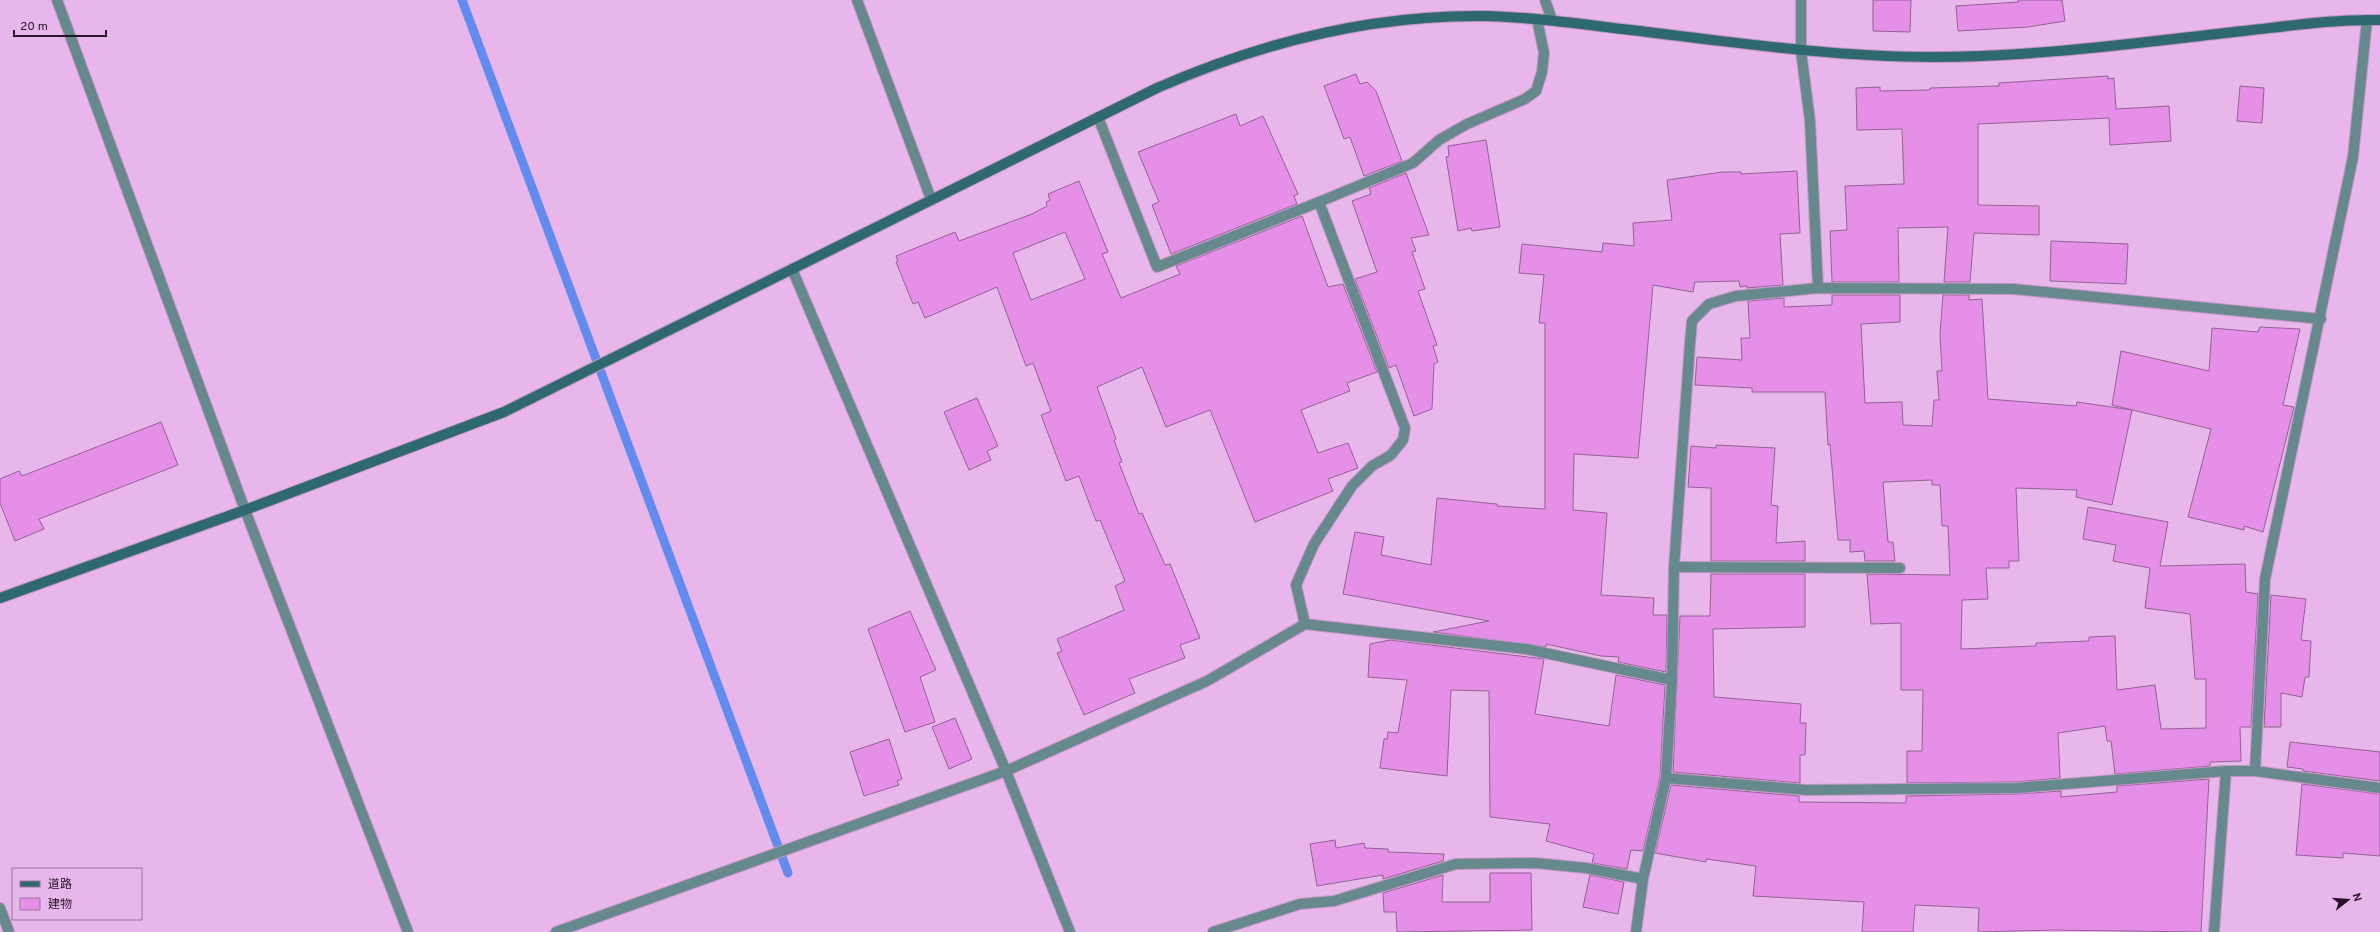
<svg xmlns="http://www.w3.org/2000/svg" width="2380" height="932" viewBox="0 0 2380 932" font-family="Overpass,'Noto Sans JP',sans-serif">
<style>
.lines{fill:none;stroke-linecap:round;stroke-linejoin:round}
.stream{stroke:#638bee;stroke-width:9}
.building{fill:#e58fe9;stroke:#916293;fill-rule:evenodd}
.street-casing{stroke:#c296c4;stroke-width:12}
.secondary-casing{stroke:#c296c4;stroke-width:12}
.street{stroke:#65898d;stroke-width:10}
.secondary{stroke:#2e6970;stroke-width:10}
</style>
<rect width="100%" height="100%" fill="#e9b6eb"/>
<g class="lines">
<path class="stream" d="M462 0 788 873"/>
</g>
<g class="building">
<path d="M1873 0H1911L1910 32 1873 31Z"/>
<path d="M2018 0H2062L2065 21 2028 27 1958 31 1956 6 2019 2Z"/>
<path d="M1356 74 1360 84 1367 82 1376 91 1402 161 1364 176 1350 137 1344 139 1324 86Z"/>
<path d="M2108 76V79L2114 78 2116 109 2169 106 2171 141 2110 145 2109 118 1978 124V205L2039 206V235L1974 233 1970 282H1944L1948 227 1898 228 1899 282H1832L1830 231 1847 230 1845 186 1904 184 1902 129 1857 130 1856 88 1880 87V91L1930 90V88L1999 86V83Z"/>
<path d="M2240 86 2264 88 2262 123 2237 121Z"/>
<path d="M1236 114 1240 126 1263 116 1298 194 1294 196 1297 204 1171 254 1152 205 1159 202 1138 152Z"/>
<path d="M1486 140 1500 227 1472 231 1471 228 1458 231 1446 157 1449 156 1448 146Z"/>
<path d="M1797 171 1800 233 1780 234 1783 285 1747 288V286L1740 287 1739 281 1695 282 1693 292 1653 285 1638 458 1574 454 1573 510 1607 513 1601 595 1654 598 1653 615H1667L1666 672 1618 662 1619 657 1601 656 1546 644V647L1433 632 1489 621 1343 594 1355 532 1384 537 1381 555 1431 565 1437 498 1497 504V506L1545 509V323H1539L1544 275 1519 273 1522 244 1602 252 1603 243 1634 246 1633 223 1672 220 1667 180 1722 172H1741V174Z"/>
<path d="M1406 173 1429 235 1411 238 1416 251 1412 252 1425 289 1418 291 1437 345 1433 346 1438 362 1434 364 1432 409 1414 416 1396 365 1389 368 1355 279 1377 272 1352 201 1371 194 1369 188Z"/>
<path d="M1079 181 1108 252 1102 254 1121 298 1180 274 1176 266 1302 216 1328 287 1343 284 1377 372 1347 383 1350 391 1301 410 1318 453 1348 443 1358 468 1328 479 1333 491 1255 522 1210 410 1166 427 1142 367 1097 387 1116 439 1114 440 1122 462 1119 463 1139 514 1142 513 1165 565 1170 564 1200 638 1180 645 1185 658 1129 679 1135 693 1084 715 1057 653 1062 651 1057 639 1124 610 1115 586 1125 581 1100 520 1096 521 1079 476 1066 481 1041 415 1051 411 1033 363 1026 366 997 287 925 318 918 302 913 304 896 262 898 261 896 256 955 232 959 241 1032 214 1047 206 1046 202 1050 200 1048 194ZM1065 232 1085 279 1031 300 1013 253Z"/>
<path d="M2051 241 2128 244 2126 284 2050 281Z"/>
<path d="M1832 295H1900V322L1861 324 1865 403 1902 402 1903 425 1932 426 1934 400H1939L1937 371H1942L1940 334 1943 295H1969V300L1982 299 1988 399 2076 406 2077 402 2132 410 2112 505 2076 497 2077 490 2016 488 2019 561H2009V568H1986L1988 599 1962 600 1961 649 2036 646V643L2089 641V637L2115 636 2117 690 2155 685 2161 729 2206 728V679H2195L2190 614 2145 608 2150 568 2113 561 2116 545 2083 539 2088 507 2168 522 2160 566 2245 564 2246 592 2258 594 2251 727H2240L2241 761 2210 762V766L2115 774 2111 741H2107L2105 726 2058 733 2060 778 2017 782 1907 783V751H1922L1923 690H1901V623L1871 624 1867 574 1950 575 1948 526H1942L1940 485H1932V480L1883 482 1888 542H1893L1895 561H1865L1864 551 1850 552V540H1838L1830 444 1828 445 1825 392H1752V388L1695 385 1697 357 1742 360 1741 338H1750L1748 301 1784 298V307L1832 305Z"/>
<path d="M2260 327 2300 329 2283 405 2294 407 2263 532 2244 526V530L2188 517 2211 429 2112 405 2121 351 2209 371 2212 328 2258 332Z"/>
<path d="M977 398 998 446 987 451 991 460 969 470 944 412Z"/>
<path d="M161 422 178 465 39 519 44 529 15 541 0 503V479L19 471 22 476Z"/>
<path d="M1716 445 1775 448 1771 505 1778 506 1776 543 1805 541V561H1711V488L1688 487 1691 446 1716 448Z"/>
<path d="M1711 574H1805V627L1713 629 1714 697 1801 704 1800 723H1806L1805 755H1800V783L1673 772 1680 616H1710Z"/>
<path d="M2271 595 2306 599 2301 640 2311 641 2309 677H2305L2302 697 2281 693V727H2264Z"/>
<path d="M910 611 936 670 920 677 935 722 905 732 868 629Z"/>
<path d="M1390 640 1544 659 1535 714 1609 726 1616 675 1665 685 1660 777 1643 851 1631 850 1627 869 1592 863 1594 854 1546 841 1550 824 1490 817 1489 691 1451 690 1447 776 1380 768 1384 739H1387L1388 732 1398 733 1407 680 1368 677 1370 644Z"/>
<path d="M955 718 972 759 949 769 932 727Z"/>
<path d="M889 739 902 779 897 781 899 785 864 796 850 752Z"/>
<path d="M2290 742 2380 752V781L2303 771V769L2287 767Z"/>
<path d="M2209 779 2201 932 2053 930 1978 932 1979 908 1915 905 1913 932H1862L1864 902 1753 896 1756 866 1706 859V862L1655 853 1671 785 1799 796V802L1906 803V796L2017 794 2061 791V797L2117 792V786Z"/>
<path d="M2302 784 2380 794V856L2343 853V858L2296 855Z"/>
<path d="M1335 840 1336 848 1364 843 1365 848 1388 849V852L1444 854 1443 861 1383 879V875L1317 886 1310 844Z"/>
<path d="M1490 873H1531L1532 930 1397 932 1396 912H1384L1383 893 1443 875 1442 902H1490Z"/>
<path d="M1590 875 1624 882 1618 914 1583 907Z"/>
</g>
<g class="lines">
<defs>
<g id="street">
<path d="M57 0 245 510 408 932"/>
<path d="M857 0 931 199"/>
<path d="M1545 0 1552 20"/>
<path d="M1801 0V51L1810 121 1818 288"/>
<path d="M1098 117 1157 267 1319 202"/>
<path d="M792 269 1006 771 1070 932"/>
<path d="M1674 567 1900 568"/>
<path d="M1305 624 1296 585 1314 544 1352 486 1372 466 1391 455 1403 440 1405 428 1319 202 1413 163 1439 140 1467 124 1525 99 1536 91 1542 72 1544 53 1537 19"/>
<path d="M2255 771 2265 579 2353 157 2367 20"/>
<path d="M1666 778 1806 790 2017 788 2226 771H2255L2380 788"/>
<path d="M0 908 9 932"/>
<path d="M556 932 1006 771 1207 681 1305 624 1526 649 1672 680"/>
<path d="M1213 932 1300 904 1334 901 1456 864 1535 863 1586 868 1643 879"/>
<path d="M1636 932 1643 879 1666 778 1672 680 1674 567 1690 343 1692 321 1709 304 1736 296 1818 288 2013 289 2321 319"/>
<path d="M2214 932 2226 771"/>
</g>
<path id="secondary" d="M0 598 245 510 504 412 1157 88C1260 43 1369 15 1482 16 1532 17 1581 24 1631 30 1731 42 1832 57 1934 57 2037 57 2141 42 2244 31 2289 26 2334 19 2380 20"/>
</defs>
<use href="#street" class="street-casing"/>
<use href="#secondary" class="secondary-casing"/>
<use href="#street" class="street"/>
<use href="#secondary" class="secondary"/>
</g>
<rect x="12" y="868" width="130" height="52" fill="#e9b6eb" stroke="#9b759d"/>
<rect x="20" y="881" width="20" height="6" fill="#2e6970" stroke="#9b759d"/>
<text x="48" y="888" font-size="12" fill="#271428">道路</text>
<rect x="20" y="898" width="20" height="12" fill="#e58fe9" stroke="#9b759d"/>
<text x="48" y="908" font-size="12" fill="#271428">建物</text>
<g transform="translate(2348 900) rotate(73)" stroke="#e9b6eb" stroke-width="3" paint-order="stroke">
<path d="M0-3L7 15L0 10L-7 15Z" fill="#271428"/>
<text y="-6" font-size="11" font-weight="bold" text-anchor="middle" fill="#271428">N</text>
</g>
<path d="M14 30v6h92v-6" fill="none" stroke="#271428" stroke-width="2"/>
<text x="20" y="30" font-size="12" fill="#271428" stroke="#e9b6eb" stroke-width="3" paint-order="stroke">20 m</text>
</svg>
